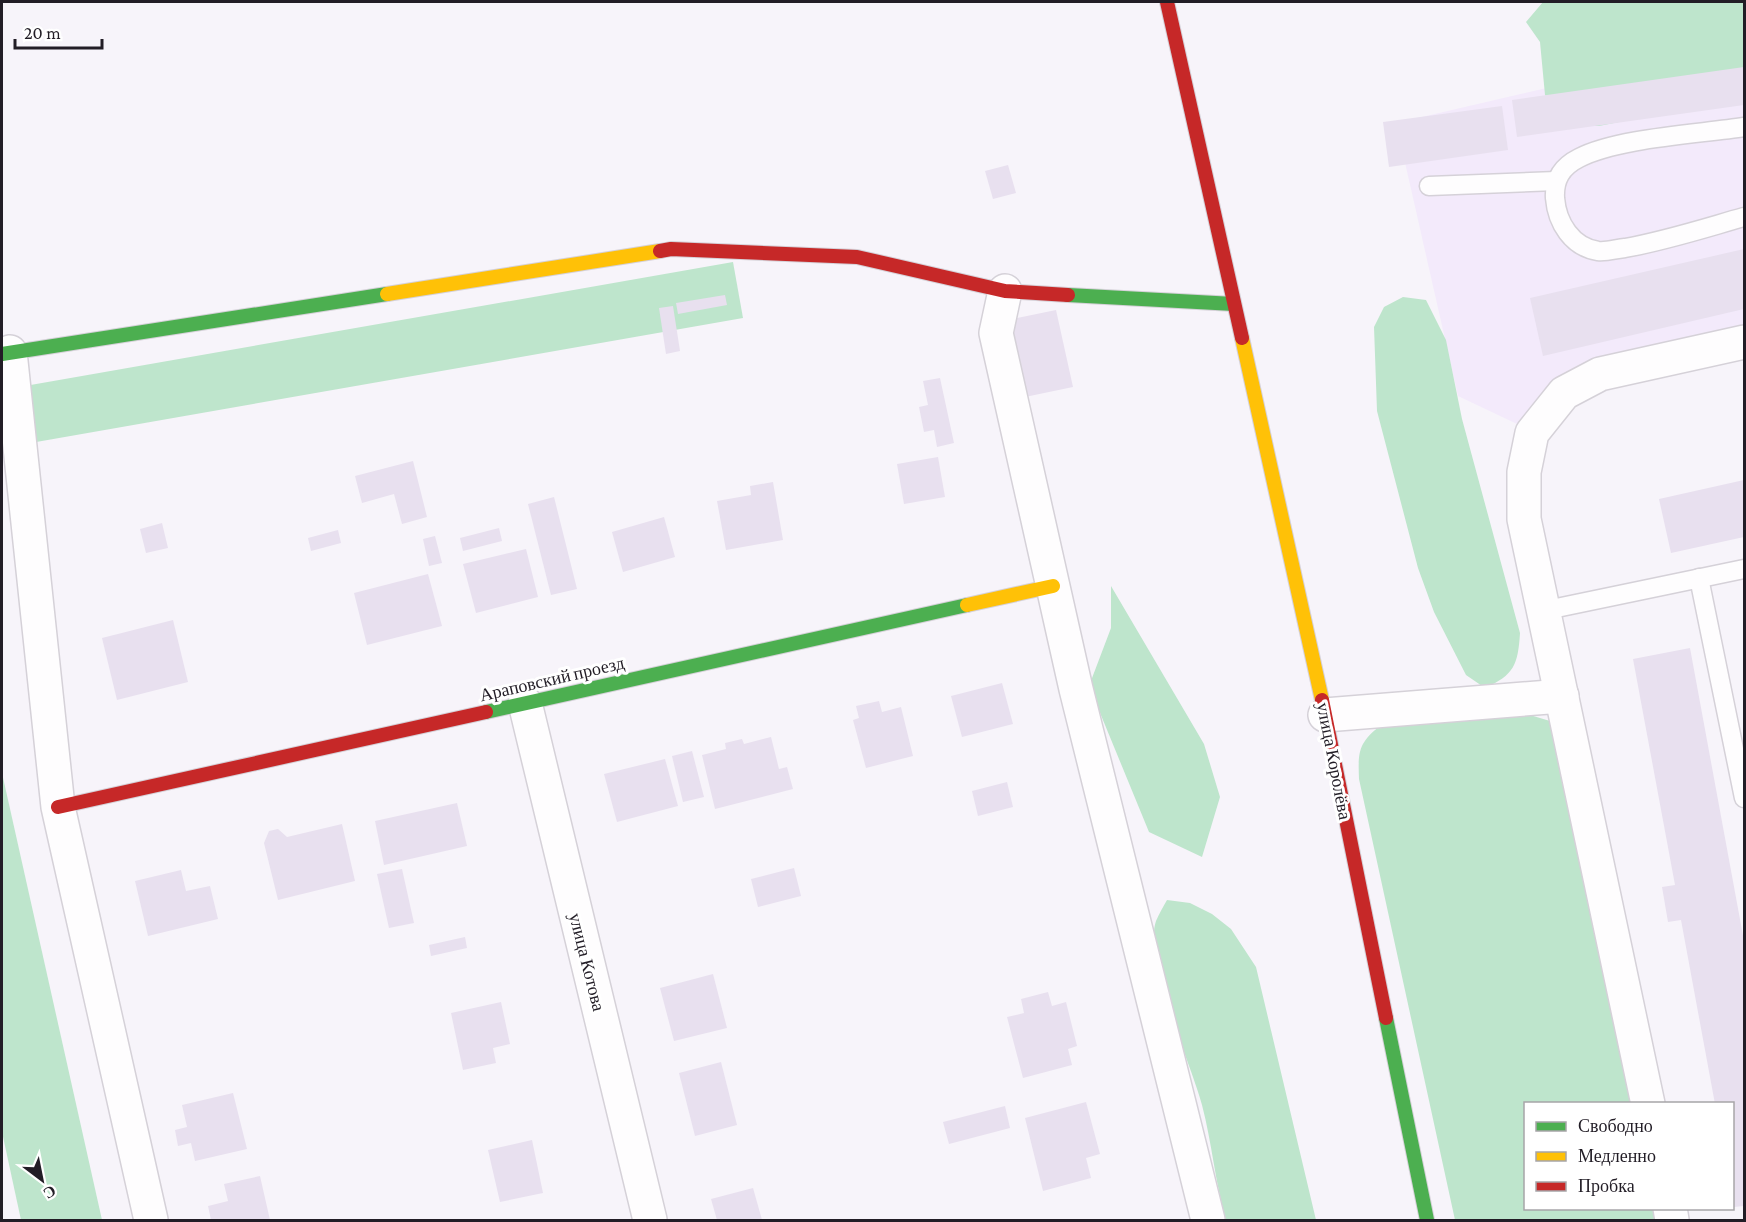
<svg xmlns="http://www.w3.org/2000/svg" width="1746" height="1222" viewBox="0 0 1746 1222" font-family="'Crimson Pro',serif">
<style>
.built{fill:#f3eafb}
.green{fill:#bee5cc}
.building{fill:#e8e0ef}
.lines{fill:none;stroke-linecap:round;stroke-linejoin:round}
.lane-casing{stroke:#d5d1d8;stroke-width:21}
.street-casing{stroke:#d5d1d8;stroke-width:36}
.fast-casing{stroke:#d5d1d8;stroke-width:16}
.slow-casing{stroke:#d5d1d8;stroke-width:16}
.jam-casing{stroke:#d5d1d8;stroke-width:16}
.lane{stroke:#fefdfe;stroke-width:18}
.street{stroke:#fefdfe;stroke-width:33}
.fast{stroke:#4caf50;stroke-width:14}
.slow{stroke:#ffc107;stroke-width:14}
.jam{stroke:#c62828;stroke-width:14}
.labels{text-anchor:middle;stroke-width:6;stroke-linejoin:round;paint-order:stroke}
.street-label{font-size:18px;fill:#221d26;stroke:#fff}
</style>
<rect width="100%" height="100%" fill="#f7f4fa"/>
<path class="built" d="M1744 42V327L1553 382 1517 424 1458 396 1396 123Z"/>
<g class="green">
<path d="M1543 2H1744V97L1599 126H1571L1545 95 1540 42 1526 22Z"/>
<path d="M733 262 743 318 2 448V390Z"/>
<path d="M1403 297 1426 300 1446 340 1462 419 1520 633C1518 665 1514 675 1485 688L1466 675 1434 612 1418 568 1377 411 1374 327 1384 307Z"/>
<path d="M1111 586 1204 744 1220 797 1202 857 1149 832 1089 686 1111 628Z"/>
<path d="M1523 713 1550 721 1557 733 1635 1103 1526 1104V1208L1657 1209 1660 1220H1455L1359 779C1358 753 1358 743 1380 726Z"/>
<path d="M2 773 102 1220H21L2 1132Z"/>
<path d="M1167 900 1190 903 1212 914 1231 929 1256 967 1316 1220H1226C1215 1182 1212 1143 1202 1105 1191 1063 1143 959 1156 921 1159 914 1163 907 1167 900Z"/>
</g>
<g class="building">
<path d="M1744 67V105L1517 137 1512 100Z"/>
<path d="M1502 106 1508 150 1389 167 1383 122Z"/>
<path d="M1008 165 1016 193 993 199 985 171Z"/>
<path d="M1744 249V309L1543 356 1530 298Z"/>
<path d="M725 295 727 305 678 314 676 303Z"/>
<path d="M673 306 680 351 666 354 659 308Z"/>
<path d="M1056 310 1073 387 1025 397 1008 320Z"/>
<path d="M940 378 954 443 937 447 934 430 924 432 919 407 928 405 923 381Z"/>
<path d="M938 457 945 497 904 504 897 464Z"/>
<path d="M413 461 427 517 402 524 394 494 362 503 355 476Z"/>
<path d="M1744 480V537L1671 553 1659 499Z"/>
<path d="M773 482 783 540 726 550 717 501 751 495 750 486Z"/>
<path d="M554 497 577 589 551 595 528 504Z"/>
<path d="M664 517 675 557 623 572 612 532Z"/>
<path d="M162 523 168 548 146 553 140 529Z"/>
<path d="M499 528 502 541 463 551 460 538Z"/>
<path d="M338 530 341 543 311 551 308 538Z"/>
<path d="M435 536 442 563 429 566 423 539Z"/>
<path d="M526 549 538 597 476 613 463 564Z"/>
<path d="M428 574 442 626 367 645 354 593Z"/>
<path d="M173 620 188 682 117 700 102 638Z"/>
<path d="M1690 648 1744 941V1206L1734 1207 1732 1104H1715L1681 920 1668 922 1662 887 1675 885 1633 659Z"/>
<path d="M1002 683 1013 724 962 737 951 696Z"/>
<path d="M879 701 882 712 901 707 913 756 866 768 853 720 859 718 856 706Z"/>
<path d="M771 737 779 769 787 767 793 789 715 809 702 755 726 749 725 743 742 739 744 744Z"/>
<path d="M692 751 704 797 683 802 672 756Z"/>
<path d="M665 759 678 806 617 822 604 774Z"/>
<path d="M1007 782 1013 807 978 816 972 791Z"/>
<path d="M457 803 467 846 384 865 375 821Z"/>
<path d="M342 824 355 881 278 900 264 843 269 831 278 829 287 837Z"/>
<path d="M794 868 801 896 758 907 751 879Z"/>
<path d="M402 869 414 923 389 928 377 874Z"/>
<path d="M181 870 186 891 210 886 218 919 148 936 135 881Z"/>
<path d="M465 937 467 948 431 956 429 945Z"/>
<path d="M713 974 727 1028 674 1041 660 988Z"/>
<path d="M1048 992 1052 1006 1066 1002 1077 1046 1068 1049 1072 1065 1023 1078 1007 1017 1024 1013 1021 999Z"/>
<path d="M501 1002 510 1044 493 1048 496 1063 463 1070 451 1013Z"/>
<path d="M721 1062 737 1125 695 1136 679 1073Z"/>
<path d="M233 1093 247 1149 195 1161 191 1143 178 1146 175 1130 187 1127 182 1105Z"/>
<path d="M1086 1102 1100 1154 1086 1158 1091 1178 1043 1191 1025 1118Z"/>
<path d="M1005 1106 1010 1128 949 1144 943 1122Z"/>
<path d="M532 1140 543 1193 500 1202 488 1150Z"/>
<path d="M260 1176 270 1220H211L208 1206 228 1201 224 1184Z"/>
<path d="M753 1188 762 1220H717L711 1199Z"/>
</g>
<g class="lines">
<defs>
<g id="lane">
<path d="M1744 127C1699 134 1617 138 1579 158 1561 167 1554 180 1555 198 1557 223 1572 247 1598 251 1606 252 1616 249 1625 248 1665 241 1705 228 1744 217"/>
<path d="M1429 186 1556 181"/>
<path d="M1699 578 1744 798"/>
<path d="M1542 611 1744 569"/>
</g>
<g id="street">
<path d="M1005 291 996 333 1076 689 1208 1220"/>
<path d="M10 352 58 807 151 1220"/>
<path d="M525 703 650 1220"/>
<path d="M1325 715 1562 696"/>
<path d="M1648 1104 1524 519V472L1532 433 1564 393 1600 374 1744 342"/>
<path d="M1670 1208 1672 1220"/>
</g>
<g id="fast">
<path d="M1068 295 1234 304"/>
<path d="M2 354 387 294"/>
<path d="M486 712 967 605"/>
<path d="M1386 1018 1427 1220"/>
</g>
<g id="slow">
<path d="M387 294 660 251"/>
<path d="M1242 338 1322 700"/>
<path d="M967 605 1053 586"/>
</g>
<g id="jam">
<path d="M1167 2 1242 338"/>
<path d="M660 251 671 249 857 257 1005 291 1068 295"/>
<path d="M1322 700 1386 1018"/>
<path d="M58 807 486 712"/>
</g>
</defs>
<use href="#lane" class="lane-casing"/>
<use href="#street" class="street-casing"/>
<use href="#fast" class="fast-casing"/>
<use href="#slow" class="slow-casing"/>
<use href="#jam" class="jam-casing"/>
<use href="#lane" class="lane"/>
<use href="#street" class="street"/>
<use href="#fast" class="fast"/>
<use href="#slow" class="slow"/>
<use href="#jam" class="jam"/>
</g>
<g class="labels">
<g class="street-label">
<text transform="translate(552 679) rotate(-13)" y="6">Араповский проезд</text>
<text transform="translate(1334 761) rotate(79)" y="6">улица Королёва</text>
<text transform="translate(587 962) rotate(76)" y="6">улица Котова</text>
</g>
</g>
<rect width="1746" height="1222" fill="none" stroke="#221d26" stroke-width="6"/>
<rect x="1524" y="1102" width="210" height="108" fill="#ffffff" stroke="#a7a5a8" stroke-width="1.5"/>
<rect x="1536" y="1122" width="30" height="9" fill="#4caf50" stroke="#a7a5a8" stroke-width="1.5"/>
<text x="1578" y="1132" font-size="18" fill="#221d26">Свободно</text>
<rect x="1536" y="1152" width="30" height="9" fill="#ffc107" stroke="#a7a5a8" stroke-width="1.5"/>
<text x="1578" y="1162" font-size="18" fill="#221d26">Медленно</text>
<rect x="1536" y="1182" width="30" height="9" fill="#c62828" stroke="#a7a5a8" stroke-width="1.5"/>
<text x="1578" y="1192" font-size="18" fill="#221d26">Пробка</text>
<g transform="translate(42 1180) rotate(148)" stroke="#ffffff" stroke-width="4.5" paint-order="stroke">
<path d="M0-4.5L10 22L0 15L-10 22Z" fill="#221d26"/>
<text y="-9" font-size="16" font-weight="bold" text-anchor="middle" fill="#221d26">С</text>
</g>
<path d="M15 39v9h87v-9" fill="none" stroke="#221d26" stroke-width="3"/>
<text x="24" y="39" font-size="18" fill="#221d26" stroke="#ffffff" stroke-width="4.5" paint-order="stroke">20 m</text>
</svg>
